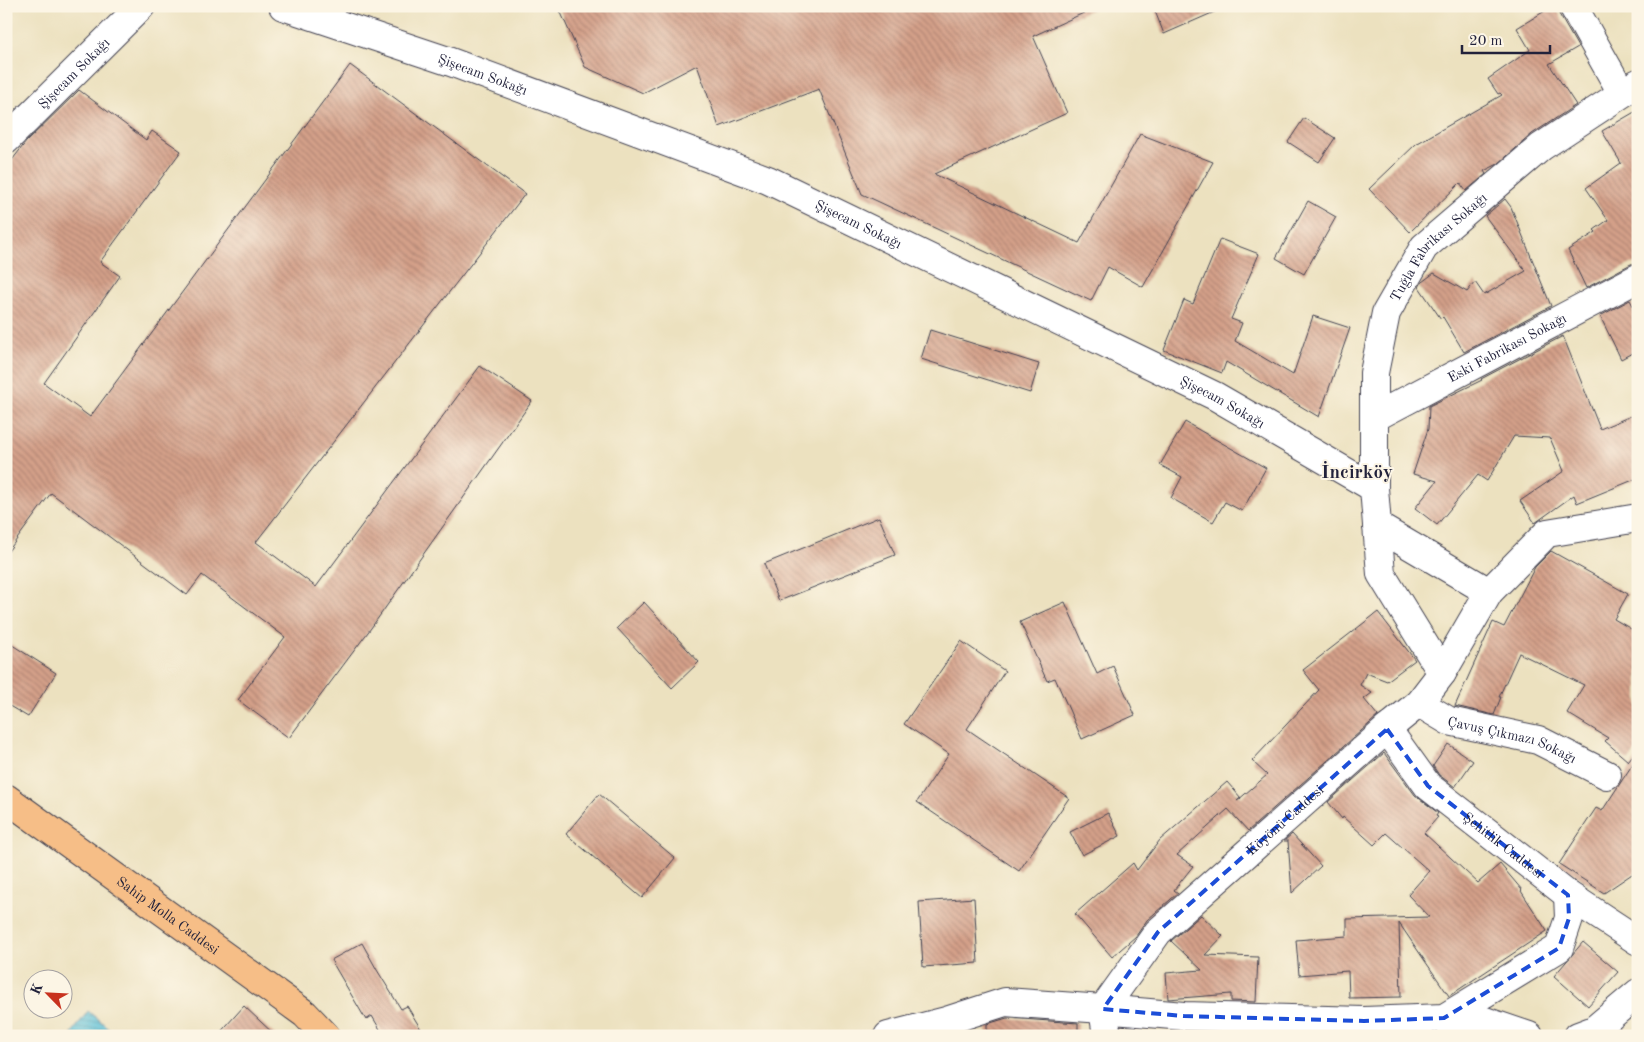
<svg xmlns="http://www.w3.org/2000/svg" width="1644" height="1042" viewBox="0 0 1644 1042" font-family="'Old Standard TT',serif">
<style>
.water{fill:url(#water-rules);stroke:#3e728a}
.building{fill:url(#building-back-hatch)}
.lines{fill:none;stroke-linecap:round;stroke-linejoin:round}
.minor-casing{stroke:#403f4f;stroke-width:30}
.primary-casing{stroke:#403f4f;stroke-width:30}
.minor{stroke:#fff;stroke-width:28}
.primary{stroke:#f6be87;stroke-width:28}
.marked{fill:none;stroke:#1d4ed8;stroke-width:4;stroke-dasharray:10 6;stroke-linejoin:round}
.labels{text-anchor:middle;stroke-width:4;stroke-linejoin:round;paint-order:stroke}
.street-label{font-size:14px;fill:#22223b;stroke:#fcf5e5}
.district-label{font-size:19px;font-weight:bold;fill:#22223b;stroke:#fcf5e5}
</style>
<defs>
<pattern id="water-rules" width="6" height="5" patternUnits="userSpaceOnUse" patternTransform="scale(1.25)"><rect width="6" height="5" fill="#5bc1d9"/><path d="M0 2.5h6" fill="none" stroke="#4b9cb1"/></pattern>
<pattern id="building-back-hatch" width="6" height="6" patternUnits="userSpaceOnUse" patternTransform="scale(1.25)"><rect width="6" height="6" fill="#d4a089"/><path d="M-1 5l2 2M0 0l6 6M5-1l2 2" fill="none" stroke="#ac8271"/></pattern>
</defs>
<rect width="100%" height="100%" fill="#fcf5e5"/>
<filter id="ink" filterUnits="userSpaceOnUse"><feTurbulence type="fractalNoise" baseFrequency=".02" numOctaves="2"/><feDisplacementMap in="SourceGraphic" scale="10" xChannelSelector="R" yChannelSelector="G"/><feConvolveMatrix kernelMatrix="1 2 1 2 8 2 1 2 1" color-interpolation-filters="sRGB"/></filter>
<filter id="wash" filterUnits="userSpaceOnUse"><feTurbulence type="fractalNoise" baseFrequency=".0096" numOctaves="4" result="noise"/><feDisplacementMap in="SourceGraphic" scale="20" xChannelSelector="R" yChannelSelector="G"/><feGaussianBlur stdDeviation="1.12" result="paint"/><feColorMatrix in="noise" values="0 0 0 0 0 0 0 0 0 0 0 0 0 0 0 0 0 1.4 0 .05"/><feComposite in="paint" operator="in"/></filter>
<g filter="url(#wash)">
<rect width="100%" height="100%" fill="#ece1bf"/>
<path class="water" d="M88 1011 118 1036H70Z"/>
<g id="blocks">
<g class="building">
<path d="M558 6H1099L1033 36 1067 113 934 174 1079 243 1140 134 1213 162 1143 287 1108 267 1091 301 862 194 819 89 719 127 697 65 643 93 585 67Z"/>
<path d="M1153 6H1228L1164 34Z"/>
<path d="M1553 6H1557L1559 14 1578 47 1549 64 1576 105 1532 134 1498 164 1484 171 1486 174 1466 191 1460 183 1410 232 1369 189 1416 144 1502 95 1500 93 1498 94 1488 79 1530 50 1517 28Z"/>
<path d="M350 65 525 194 256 542 316 587 480 366 532 401 371 628 289 738 238 700 285 637 202 575 187 595 51 493 6 554V168L26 142 79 90 146 140 152 131 181 151 100 262 120 276 44 383 90 417Z"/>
<path d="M1638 110V263L1631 264 1586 288 1568 250 1596 232 1594 230 1608 220 1586 188 1621 163 1602 131Z"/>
<path d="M1304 118 1335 138 1319 162 1288 142Z"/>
<path d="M1505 199 1511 207 1551 306 1464 352 1443 317 1441 319 1419 287 1422 282 1434 273 1467 292 1475 282 1484 295 1526 271 1485 216Z"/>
<path d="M1308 201 1336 217 1304 274 1276 258Z"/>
<path d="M1220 239 1259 254 1231 319 1242 323 1235 341 1293 375 1313 316 1350 328 1319 417 1226 362 1222 373 1164 350 1184 300 1193 304Z"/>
<path d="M1630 300 1638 315V350L1621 359 1600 316Z"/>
<path d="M930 330 1039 364 1030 393 921 359Z"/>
<path d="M1563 336 1600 429 1638 413V478L1577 503 1574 495 1535 523 1520 501 1564 471 1550 438 1514 436 1487 481 1478 475 1437 525 1415 508 1437 481 1413 474 1428 429 1429 406 1482 380 1481 379Z"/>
<path d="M1185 422 1266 468 1242 511 1225 502 1213 522 1171 498 1182 477 1160 465Z"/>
<path d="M879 517 895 555 779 601 764 564Z"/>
<path d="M1551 551 1628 594 1614 619 1638 633V749L1628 761 1605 741 1608 738 1567 713 1584 685 1519 653 1499 697H1501L1494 715 1455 706 1493 622 1504 627 1535 567Z"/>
<path d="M644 602 699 662 672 688 617 628Z"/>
<path d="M1065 602 1097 674 1113 666 1135 715 1082 739 1055 678 1047 681 1020 622Z"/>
<path d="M1378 612 1415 660 1387 681 1366 673 1360 685 1372 693 1364 699 1378 716 1248 831 1228 809 1177 855 1193 866 1174 890 1178 893 1147 920 1136 936 1112 957 1075 914 1133 863 1137 870 1160 840 1227 782 1241 798 1237 801 1267 775 1252 761 1319 690 1303 670Z"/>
<path d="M6 641 56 673 28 717 6 704Z"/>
<path d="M961 641 1005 671 967 729 1069 798 1019 871 917 802 949 754 904 724Z"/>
<path d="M1448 744 1473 761 1455 787 1439 775 1433 766Z"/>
<path d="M1384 753 1415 795 1438 813 1436 816 1438 817 1424 833 1478 883 1500 864 1522 890 1521 891 1547 931 1449 996 1399 923 1401 997 1349 998 1348 971 1299 975 1296 940 1347 936V919L1429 917 1408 895 1429 871 1386 833 1374 845 1343 817 1342 819 1328 802Z"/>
<path d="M1638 756V870L1604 893 1559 864 1596 808 1602 811Z"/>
<path d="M599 794 675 858 642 898 566 834Z"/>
<path d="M1108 813 1120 836 1082 855 1070 832Z"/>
<path d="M1292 834 1321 866 1292 893 1288 841H1284Z"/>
<path d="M974 898 978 963 923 967 919 902Z"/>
<path d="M1201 915 1223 936 1205 955 1258 957 1256 1002 1231 1001V994L1168 999 1166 973 1202 970 1171 941Z"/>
<path d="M1583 942 1618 972 1588 1006 1554 976Z"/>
<path d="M362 943 377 970 401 1009 407 1006 425 1036H384L372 1016 366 1020 331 960Z"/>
<path d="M244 1006 276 1036H217Z"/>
<path d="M1007 1018 1078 1023V1036H987V1024Z"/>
</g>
</g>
</g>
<g filter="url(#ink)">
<use href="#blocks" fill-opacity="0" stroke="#403f4f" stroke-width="1"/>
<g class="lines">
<defs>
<g id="minor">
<path id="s1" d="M283 6 448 61 768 180 1215 396 1374 488"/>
<path d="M1573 6 1622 93"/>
<path id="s2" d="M6 140 141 6"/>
<path id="s3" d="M1375 417 1638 278"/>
<path d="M1377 526 1489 592"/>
<path id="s4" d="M1442 673 1381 574 1374 488V373L1386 313 1424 247 1541 147 1638 83"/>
<path id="s5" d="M1419 703 1449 721 1538 740 1607 775"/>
<path id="s6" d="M1387 729 1428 786 1568 895 1638 941"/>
<path d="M1444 1018 1473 1017 1529 1036"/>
<path id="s7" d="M888 1036 946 1021 1005 1002 1103 1009 1158 932 1387 729 1419 703 1442 673 1489 592 1547 533 1638 518"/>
<path d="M1107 1036 1103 1009 1184 1016 1364 1021 1444 1018 1559 948 1569 918 1568 895"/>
<path d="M1578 1036 1594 1030 1638 993"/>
</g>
<g id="primary">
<path id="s8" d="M6 798 305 1014 326 1036"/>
</g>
</defs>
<use href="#minor" class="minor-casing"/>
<use href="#primary" class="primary-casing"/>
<use href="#minor" class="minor"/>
<use href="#primary" class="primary"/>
</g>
</g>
<path class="marked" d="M1387 729 1428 786 1568 895 1569 918 1559 948 1444 1018 1364 1021 1184 1016 1103 1009 1158 932Z"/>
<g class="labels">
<g class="street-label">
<text dy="5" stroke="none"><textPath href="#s2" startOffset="95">Şişecam Sokağı</textPath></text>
<text dy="5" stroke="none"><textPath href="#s1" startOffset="211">Şişecam Sokağı</textPath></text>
<text dy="5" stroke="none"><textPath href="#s1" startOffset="616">Şişecam Sokağı</textPath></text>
<text dy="5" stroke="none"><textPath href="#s4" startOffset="464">Tuğla Fabrikası Sokağı</textPath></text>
<text dy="5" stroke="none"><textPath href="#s3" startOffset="149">Eski Fabrikası Sokağı</textPath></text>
<text dy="5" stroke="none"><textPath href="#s1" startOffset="1021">Şişecam Sokağı</textPath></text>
<text dy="5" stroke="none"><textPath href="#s5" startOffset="101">Çavuş Çıkmazı Sokağı</textPath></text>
<text dy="5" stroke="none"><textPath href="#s7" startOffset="484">Köyönü Caddesi</textPath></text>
<text dy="5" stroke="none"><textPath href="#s6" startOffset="166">Şehitlik Caddesi</textPath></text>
<text dy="5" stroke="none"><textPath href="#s8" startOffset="200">Sahip Molla Caddesi</textPath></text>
</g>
<g class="district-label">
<text x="1357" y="478">İncirköy</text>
</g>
</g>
<rect width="1644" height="1042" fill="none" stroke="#fcf5e5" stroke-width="25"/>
<g transform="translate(48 994) rotate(294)"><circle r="24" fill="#fcf5e5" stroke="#a5a1a1"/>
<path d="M0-4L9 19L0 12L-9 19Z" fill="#c8321e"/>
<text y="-8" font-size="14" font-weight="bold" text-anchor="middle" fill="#22223b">K</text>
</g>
<path d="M1462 45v8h88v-8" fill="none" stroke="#22223b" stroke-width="2.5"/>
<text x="1469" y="45" font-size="15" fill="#22223b" stroke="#fcf5e5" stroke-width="4" paint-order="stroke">20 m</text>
</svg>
